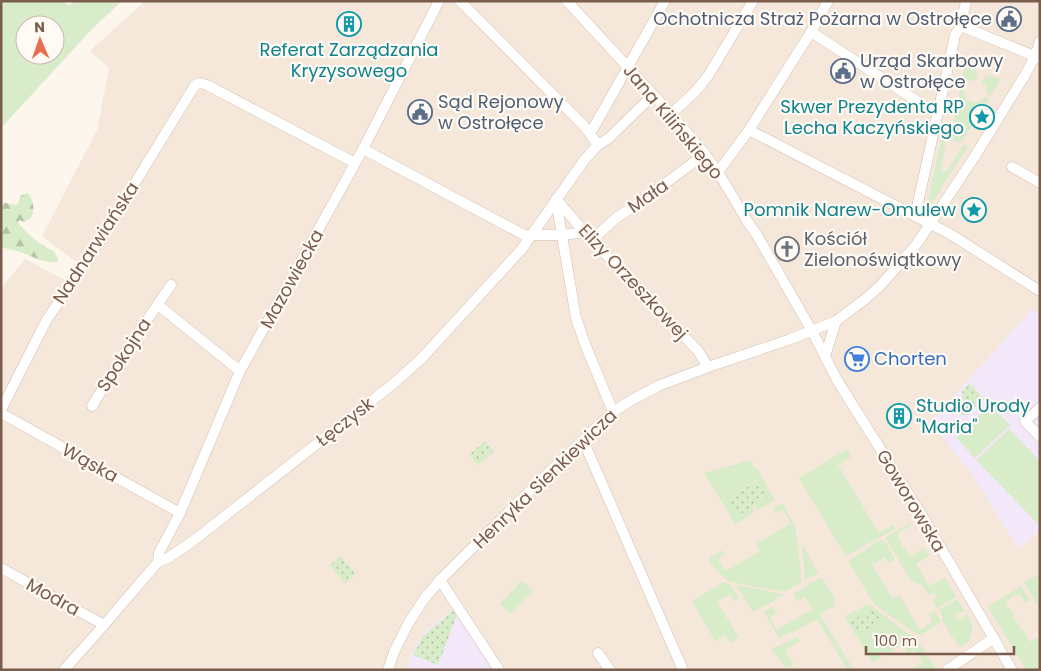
<svg xmlns="http://www.w3.org/2000/svg" width="1041" height="671" viewBox="0 0 1041 671" font-family="Poppins,sans-serif">
<style>
.residential{fill:#f5e8da}
.education{fill:#f3e8fa}
.green{fill:#d8ecc9;fill-rule:evenodd}
.forest{fill:url(#forest-firs)}
.park{fill:url(#park-dots)}
.lines{fill:none;stroke-linecap:round;stroke-linejoin:round}
.minor-casing{stroke:#d1beb0;stroke-width:11}
.minor{stroke:#fff;stroke-width:10}
.labels{text-anchor:middle;stroke-width:4.5;stroke-linejoin:round;paint-order:stroke}
.service-label{font-size:18px;fill:#4e5e75;stroke:#fffaf3;text-anchor:start}
.culture-label{font-size:18px;fill:#0d838f;stroke:#fffaf3;text-anchor:end}
.street-label{font-size:18px;fill:#7a5c4d;stroke:#fffaf3}
.worship-label{font-size:18px;fill:#5b616d;stroke:#fffaf3;text-anchor:start}
.shop-label{font-size:18px;fill:#366cbe;stroke:#fffaf3;text-anchor:start}
</style>
<defs>
<pattern id="forest-firs" width="22" height="20" patternUnits="userSpaceOnUse" patternTransform="scale(1.25)"><rect width="22" height="20" fill="#d8ecc9"/><path d="M5 1l3.5 6h-7zM16 11l3.5 6h-7z" fill="#b4c2a5"/></pattern>
<pattern id="park-dots" width="8" height="8" patternUnits="userSpaceOnUse" patternTransform="scale(1.25)"><rect width="8" height="8" fill="#d8ecc9"/><path d="M2 2h.1M6 6h.1" fill="none" stroke="#b4c2a5" stroke-width="1.8" stroke-linecap="round"/></pattern>
</defs>
<rect width="100%" height="100%" fill="#fdf6ec"/>
<path class="residential" d="M145 1H1040V670H1V288L25 259 65 280 78 263 42 236 97 130 109 68 90 51Z"/>
<g class="education">
<path d="M1032 309 1040 313V530L1019 549 970 472 948 445 932 420Z"/>
<path d="M454 609 493 670H406L411 655 422 634Z"/>
</g>
<g class="green">
<path d="M1 1H59L69 5 78 1H122L93 28 1 128ZM25 25H55V55H25Z"/>
<path d="M965 65 976 69 978 75 976 80 969 81 965 85 961 84Z"/>
<path d="M988 75 1001 79 990 96 987 94 986 86 982 82 985 77Z"/>
<path d="M961 87 964 88C963 98 969 104 978 103L985 97 989 99 962 141C958 144 952 141 950 136Z"/>
<path d="M942 135 945 137 946 139 941 169 943 172 947 171 964 144 968 146 927 211 926 210Z"/>
<path d="M990 405 1010 425 975 458 956 438Z"/>
<path d="M1009 429 1040 461V526L976 460Z"/>
<path d="M847 449 854 462 851 457 838 465 879 533 893 525 895 529 846 556 845 555 799 478Z"/>
<path d="M750 460 753 463 752 465 755 468H757L775 500 758 510 755 505 769 496 759 480H757L728 499 738 516 752 507 755 512 735 524 704 473Z"/>
<path d="M781 504H783L795 526 802 582 784 592 732 582 725 579 709 562 710 558 722 550 725 554 718 559 726 571 760 551 756 544 791 523 783 510 776 514 773 508Z"/>
<path d="M910 523 911 526 897 534 903 548 904 547 910 556 924 548 929 556 916 564 929 586 945 578 956 596 937 608 932 600 937 597 933 592 929 595 924 587 910 579 886 539V537Z"/>
<path d="M881 540 885 541 895 560 889 563 885 557 872 565 893 599 899 595 920 630 933 622 928 614 935 611 941 622 920 635 916 634 874 604 849 563V560Z"/>
<path d="M802 543 818 573 805 580Z"/>
<path d="M1040 574V609L1024 582Z"/>
<path d="M820 578 823 579 835 599 834 602 835 605 820 615 854 670H848L817 619 792 633 791 632 779 638 764 612 773 606 777 613 770 618 777 630 812 609 805 597 798 601 793 594Z"/>
<path d="M522 581 533 591 510 614 500 603Z"/>
<path d="M724 582 731 585 740 598 734 601 730 594 717 602 738 636V638L730 643 726 635 715 641 692 601Z"/>
<path d="M736 585 783 594 784 595 753 612 752 611Z"/>
<path d="M1021 586 1030 600 1025 603 1019 593 1005 602 1009 609 1010 608 1014 615 1013 616 1021 629H1023L1030 642 1040 636V667L1036 669H1026L988 607Z"/>
<path d="M957 599 964 610 955 616 958 620 967 614C975 628 974 638 961 648 953 639 948 630 942 620L943 618 939 610Z"/>
<path d="M866 605H870L913 637V638L905 645 903 642 897 645 898 648 897 649 891 640 889 642 894 651 887 655 885 652 880 655 881 658 873 663 845 618 846 616Z"/>
<path d="M798 637 800 641 785 650 794 665 786 668 771 649Z"/>
<path d="M917 641H918L936 669 911 670 923 662 915 650 908 654 905 648Z"/>
</g>
<path class="forest" d="M28 193C34 202 35 208 31 218L24 222 20 220 18 222C25 232 35 241 46 247 48 249 51 249 53 251 57 254 57 257 58 262 43 264 31 255 17 251 12 249 6 249 1 247V202L16 205 19 202 20 196Z"/>
<g class="park">
<path d="M970 383 984 399 967 415 964 416C952 408 954 405 963 396L962 391Z"/>
<path d="M485 441 494 451 478 465 469 455Z"/>
<path d="M759 480 769 496 738 516 727 499Z"/>
<path d="M341 556 356 574 345 584 330 565Z"/>
<path d="M874 608 882 621 857 635 850 622Z"/>
<path d="M454 610 457 615 438 665 413 655 423 636Z"/>
</g>
<g class="lines">
<defs>
<g id="minor">
<path d="M460 1 584 126 598 145"/>
<path d="M567 1 671 114 705 154 718 172 748 222 758 237 812 331 837 380 923 517 1012 670"/>
<path d="M961 26 1039 58"/>
<path d="M811 32 937 114"/>
<path d="M671 114 695 92 708 76 753 1"/>
<path d="M749 130 950 234 1040 291"/>
<path d="M590 134 665 1"/>
<path d="M363 149 524 235H562L585 232"/>
<path d="M1012 167 1040 183"/>
<path d="M718 172 749 130 811 32 828 1"/>
<path d="M556 199 587 235 698 351 708 367"/>
<path d="M556 200 576 318 585 344 613 412"/>
<path d="M915 216 954 40 955 35 961 26 966 1"/>
<path d="M592 240 616 218 640 202 705 154"/>
<path d="M158 305 240 371"/>
<path d="M825 356 836 321"/>
<path d="M92 406 132 342 171 285"/>
<path d="M1040 408 1025 421 1040 437"/>
<path d="M1 410 46 321 92 253 195 85 200 83 207 85 355 163"/>
<path d="M1 413 180 513"/>
<path d="M583 440 683 670"/>
<path d="M158 562 159 553 180 513 240 371 363 149 439 1"/>
<path d="M1 568 104 625"/>
<path d="M440 580 499 670"/>
<path d="M598 653 610 670"/>
<path d="M64 670 104 625 158 562 168 558 193 541 374 399 393 384 421 359 521 250 585 159 598 145 609 138 653 95"/>
<path d="M388 670 394 652 408 624 424 599 440 580 547 474 613 412 630 401 658 386 708 367 788 340 836 321 864 300 880 286 916 245 930 224 975 156 1025 75 1035 56 1040 41"/>
<path d="M947 670 994 638"/>
</g>
</defs>
<use href="#minor" class="minor-casing"/>
<use href="#minor" class="minor"/>
</g>
<defs>
<symbol id="civic-ring" viewBox="-11 -11 22 22"><circle r="9.5" fill="#fffaf3" stroke="#5c6f8a" stroke-width="1.5"/><path d="M-.6-6.5H3V-4.5H.6V-3L4-1V1h2V6H-6V1h2V-1L-.6-3ZM-1.2 2.5V6h2.4V2.5Z" fill="#5c6f8a"/></symbol>
<symbol id="building-ring" viewBox="-11 -11 22 22"><circle r="9.5" fill="#fffaf3" stroke="#0f9aa8" stroke-width="1.5"/><path d="M-4-6H4V6H1V3H-1V6H-4ZM-2.5-4.3h1.7v1.8h-1.7ZM.8-4.3h1.7v1.8H.8ZM-2.5-1h1.7V.8h-1.7ZM.8-1h1.7V.8H.8Z" fill="#0f9aa8"/></symbol>
<symbol id="sight-ring" viewBox="-11 -11 22 22"><circle r="9.5" fill="#fffaf3" stroke="#0f9aa8" stroke-width="1.5"/><path d="M0-6L1.8-2.2L6-1.7L2.9 1.2L3.7 5.4L0 3.3L-3.7 5.4L-2.9 1.2L-6-1.7L-1.8-2.2Z" fill="#0f9aa8"/></symbol>
<symbol id="church-ring" viewBox="-11 -11 22 22"><circle r="9.5" fill="#fffaf3" stroke="#6b7280" stroke-width="1.5"/><path d="M-1.2-6h2.4v3.5h3.3v2.4h-3.3V6h-2.4V-.1h-3.3v-2.4h3.3Z" fill="#6b7280"/></symbol>
<symbol id="supermarket-ring" viewBox="-11 -11 22 22"><circle r="9.5" fill="#fffaf3" stroke="#3f7fe0" stroke-width="1.5"/><path d="M-6-5.5h2.5l.6 2H6L4.5 2H-2.5L-4.4-4H-6ZM-1.5 3.2a1.3 1.3 0 1 0 .1 0ZM3 3.2a1.3 1.3 0 1 0 .1 0Z" fill="#3f7fe0"/></symbol>
</defs>
<g fill-rule="evenodd">
<use href="#civic-ring" x="995" y="5" width="28" height="28"/>
<use href="#building-ring" x="335" y="10" width="28" height="28"/>
<use href="#civic-ring" x="829" y="57" width="28" height="28"/>
<use href="#civic-ring" x="406" y="98" width="28" height="28"/>
<use href="#sight-ring" x="968" y="103" width="28" height="28"/>
<use href="#sight-ring" x="960" y="196" width="28" height="28"/>
<use href="#church-ring" x="773" y="235" width="28" height="28"/>
<use href="#supermarket-ring" x="843" y="345" width="28" height="28"/>
<use href="#building-ring" x="885" y="402" width="28" height="28"/>
</g>
<g class="labels">
<g class="service-label">
<text x="992" y="25" text-anchor="end">Ochotnicza Straż Pożarna w Ostrołęce</text>
<text x="860" y="67">Urząd Skarbowy<tspan x="860" dy="21">w Ostrołęce</tspan></text>
<text x="438" y="108">Sąd Rejonowy<tspan x="438" dy="21">w Ostrołęce</tspan></text>
</g>
<g class="culture-label">
<text x="349" y="56" text-anchor="middle">Referat Zarządzania<tspan x="349" dy="21">Kryzysowego</tspan></text>
<text x="964" y="113">Skwer Prezydenta RP<tspan x="964" dy="21">Lecha Kaczyńskiego</tspan></text>
<text x="956" y="216">Pomnik Narew-Omulew</text>
<text x="916" y="412" text-anchor="start">Studio Urody<tspan x="916" dy="21">"Maria"</tspan></text>
</g>
<g class="street-label">
<text transform="translate(673 122) rotate(50)" y="6">Jana Kilińskiego</text>
<text transform="translate(648 196) rotate(-35)" y="6">Mała</text>
<text transform="translate(96 243) rotate(-57)" y="6">Nadnarwiańska</text>
<text transform="translate(292 279) rotate(-61)" y="6">Mazowiecka</text>
<text transform="translate(633 282) rotate(47)" y="6">Elizy Orzeszkowej</text>
<text transform="translate(124 355) rotate(-57)" y="6">Spokojna</text>
<text transform="translate(345 422) rotate(-38)" y="6">Łęczysk</text>
<text transform="translate(90 463) rotate(29)" y="6">Wąska</text>
<text transform="translate(545 479) rotate(-44)" y="6">Henryka Sienkiewicza</text>
<text transform="translate(911 501) rotate(59)" y="6">Goworowska</text>
<text transform="translate(53 597) rotate(29)" y="6">Modra</text>
</g>
<g class="worship-label">
<text x="804" y="245">Kościół<tspan x="804" dy="21">Zielonoświątkowy</tspan></text>
</g>
<g class="shop-label">
<text x="874" y="365">Chorten</text>
</g>
</g>
<rect width="1041" height="671" fill="none" stroke="#7a5c4d" stroke-width="5"/>
<g transform="translate(40 40) rotate(358)"><circle r="24" fill="#fffaf3" stroke="#cabbb1"/>
<path d="M0-4L9 19L0 12L-9 19Z" fill="#e76f51"/>
<text y="-8" font-size="14" font-weight="bold" text-anchor="middle" fill="#7a5c4d">N</text>
</g>
<path d="M866 646v8h148v-8" fill="none" stroke="#7a5c4d" stroke-width="2.5"/>
<text x="874" y="646" font-size="15" fill="#7a5c4d" stroke="#fffaf3" stroke-width="4" paint-order="stroke">100 m</text>
</svg>
